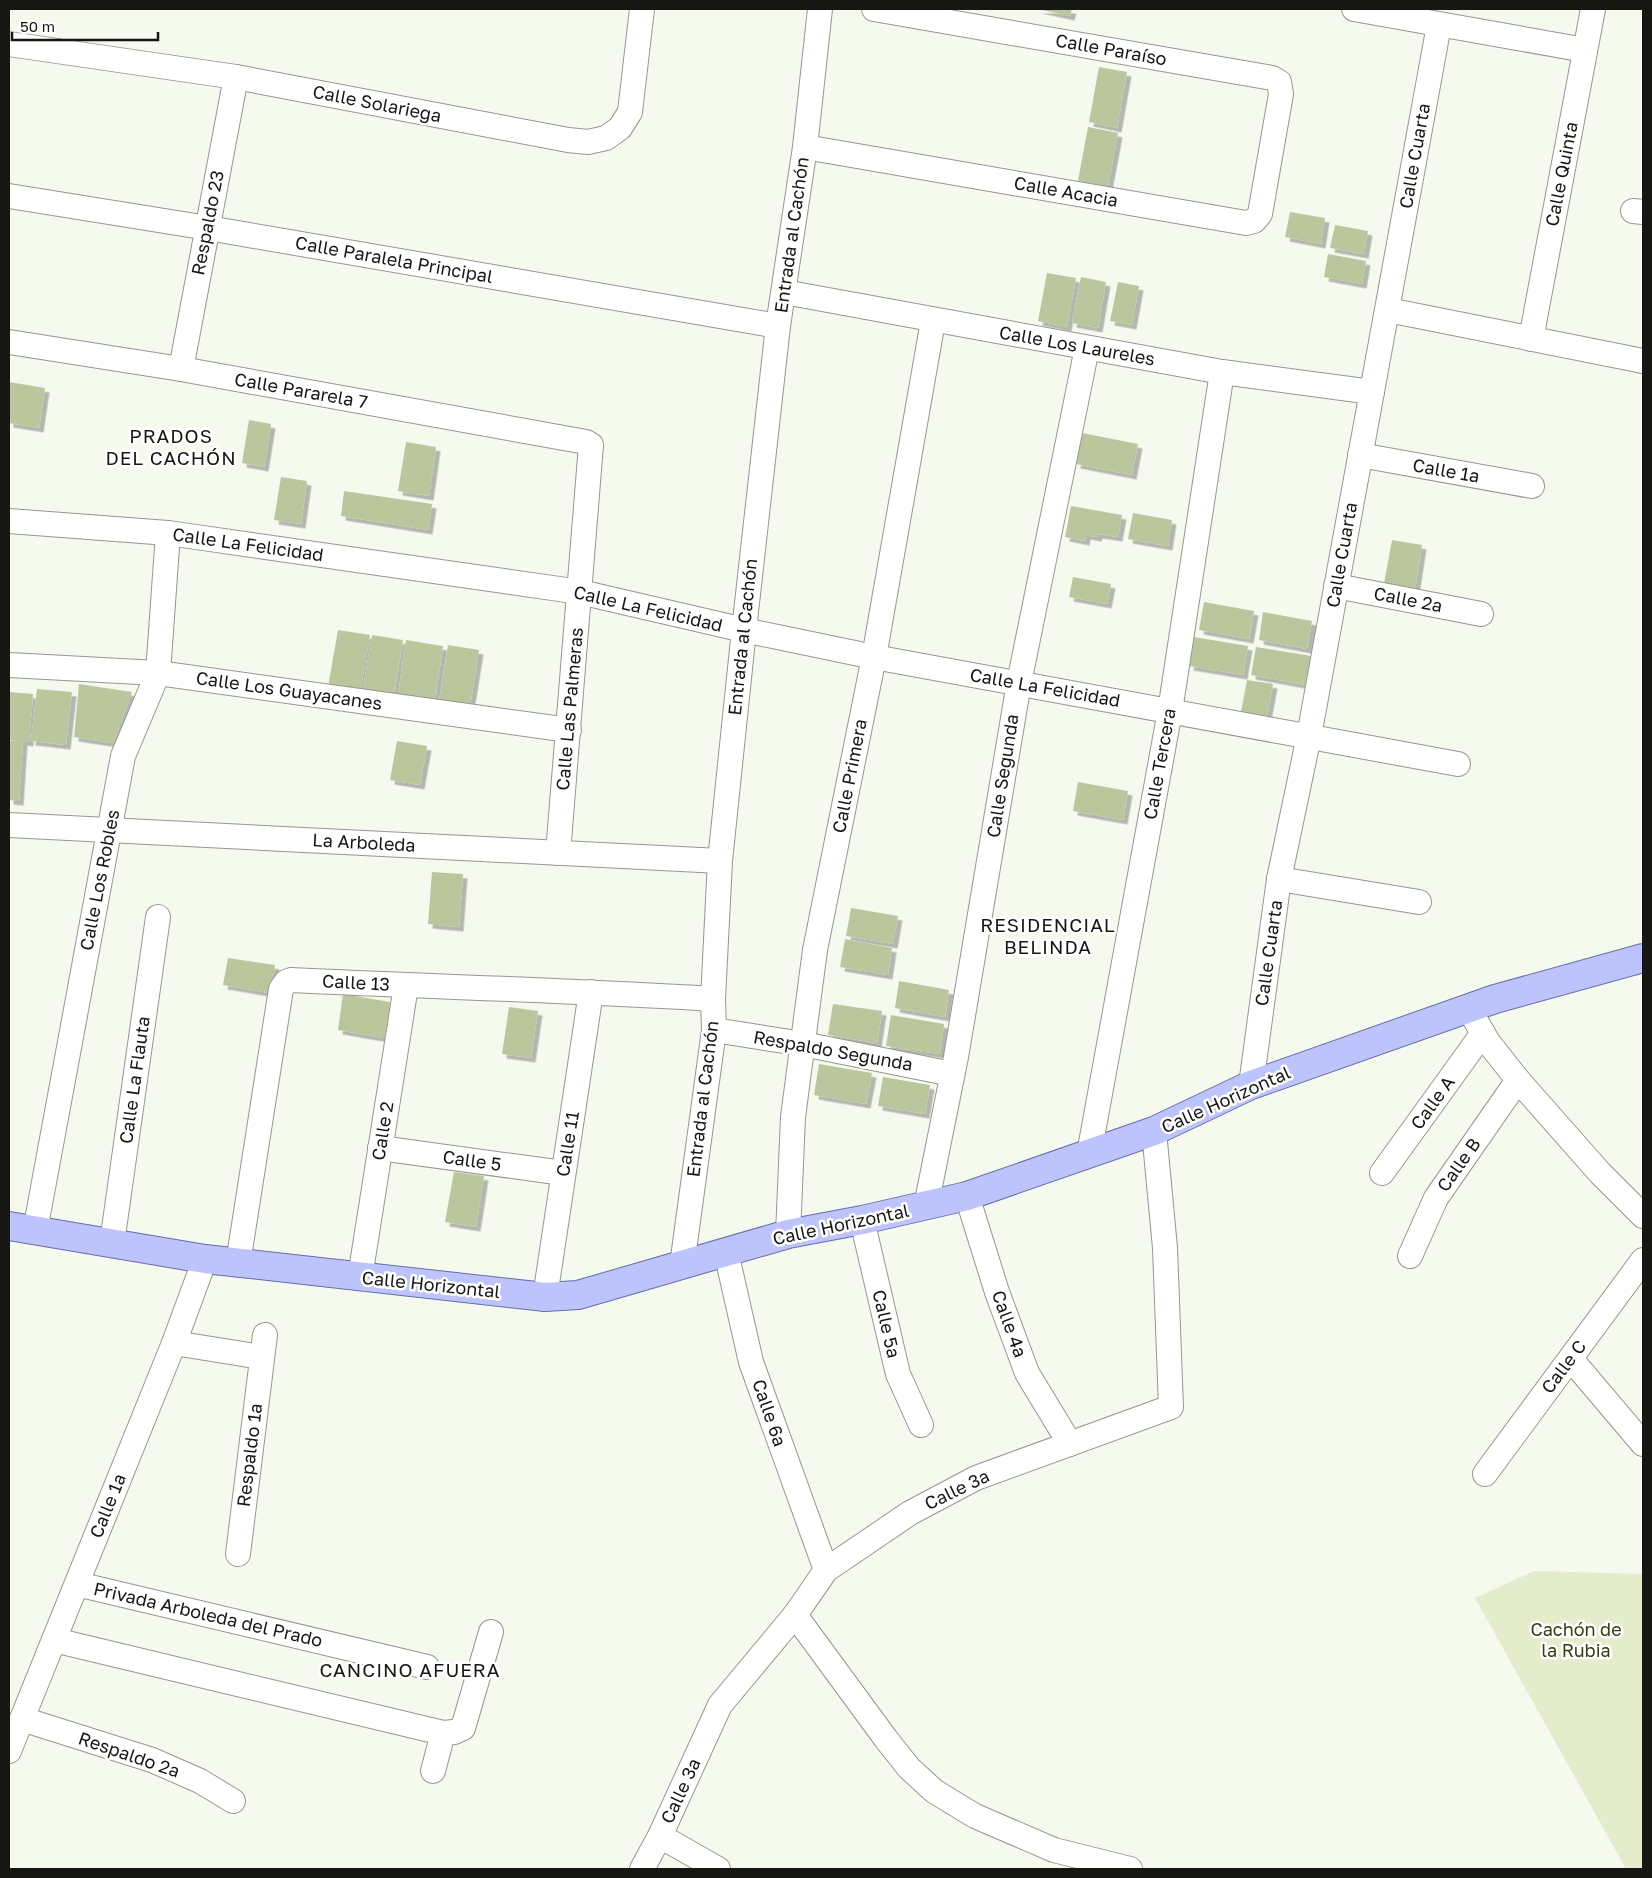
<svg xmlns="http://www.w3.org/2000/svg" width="1652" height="1878" viewBox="0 0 1652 1878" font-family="'Golos Text',sans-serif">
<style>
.green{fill:#e4eccc}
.building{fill:#bcc69d;filter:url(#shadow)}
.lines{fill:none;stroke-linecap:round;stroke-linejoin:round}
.minor-casing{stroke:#95988e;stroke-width:26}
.major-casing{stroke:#656ea8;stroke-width:30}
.minor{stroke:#fff;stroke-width:24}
.major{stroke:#bcc4fb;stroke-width:28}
.labels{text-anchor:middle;stroke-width:5;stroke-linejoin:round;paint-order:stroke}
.street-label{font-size:18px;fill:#161613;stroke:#fff}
.park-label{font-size:18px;fill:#363f0f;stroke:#fff}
.neighbourhood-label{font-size:19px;letter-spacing:1px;fill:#161613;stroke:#fff}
</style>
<defs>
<filter id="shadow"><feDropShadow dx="4.5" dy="4.5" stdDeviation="0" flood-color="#0004"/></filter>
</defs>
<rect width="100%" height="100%" fill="#f6f9ee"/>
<path class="green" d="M1534 1571 1643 1574V1869H1626L1475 1598Z"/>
<g class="building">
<path d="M1037 9H1072L1070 16Z"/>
<path d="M1099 67 1127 72 1117 128 1089 122Z"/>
<path d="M1088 127 1118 133 1108 186 1078 181Z"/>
<path d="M1290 212 1325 218 1321 244 1285 237Z"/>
<path d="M1335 225 1368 231 1364 254 1330 248Z"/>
<path d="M1328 254 1366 261 1362 284 1324 277Z"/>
<path d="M1047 273 1076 278 1067 327 1038 321Z"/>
<path d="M1081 277 1106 282 1098 328 1072 323Z"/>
<path d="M1118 282 1139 286 1132 325 1110 321Z"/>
<path d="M9 382 45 388 39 428 9 423Z"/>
<path d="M249 420 271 424 264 467 242 463Z"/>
<path d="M1082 433 1138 444 1132 475 1076 464Z"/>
<path d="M406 442 436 447 429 496 398 491Z"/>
<path d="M281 477 307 481 301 524 274 520Z"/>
<path d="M344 491 432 504 428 530 341 516Z"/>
<path d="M1071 506 1122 515 1118 537 1098 534 1097 537 1086 535 1085 541 1065 537Z"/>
<path d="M1133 513 1172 520 1168 546 1128 539Z"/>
<path d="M1392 540 1422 545 1415 590 1384 584Z"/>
<path d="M1073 577 1111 584 1107 604 1069 597Z"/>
<path d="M1204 602 1254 611 1249 639 1199 630Z"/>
<path d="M1263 612 1312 621 1307 649 1259 640Z"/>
<path d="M338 630 370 635 360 692 328 687Z"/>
<path d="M372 635 403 640 394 696 363 691Z"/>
<path d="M1194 637 1248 646 1243 675 1189 666Z"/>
<path d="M406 640 443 646 435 701 398 695Z"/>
<path d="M448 645 479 650 470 706 439 702Z"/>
<path d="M1256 647 1311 656 1306 685 1251 675Z"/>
<path d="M1247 680 1273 684 1267 716 1241 712Z"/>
<path d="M79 684 132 692 113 743 74 737Z"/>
<path d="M37 689 72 692 66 745 31 741Z"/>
<path d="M9 692 33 694 29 742 23 741 19 801 9 800V741L15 740H9Z"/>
<path d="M397 741 427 746 420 785 390 780Z"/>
<path d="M1078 782 1128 791 1123 820 1073 811Z"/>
<path d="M432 872 463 874 459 927 428 924Z"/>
<path d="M851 908 898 916 893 944 846 936Z"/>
<path d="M845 939 892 948 888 975 840 967Z"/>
<path d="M228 958 275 965 270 993 223 985Z"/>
<path d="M899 981 949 990 945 1017 895 1008Z"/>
<path d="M343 994 390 1002 384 1038 338 1030Z"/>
<path d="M833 1004 882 1011 877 1043 828 1035Z"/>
<path d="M509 1007 538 1011 531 1058 502 1054Z"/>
<path d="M891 1015 944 1024 940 1054 886 1046Z"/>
<path d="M819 1064 872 1073 866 1104 814 1095Z"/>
<path d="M883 1077 930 1085 925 1114 878 1106Z"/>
<path d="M454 1172 484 1176 476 1227 445 1222Z"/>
</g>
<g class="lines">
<defs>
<g id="minor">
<path d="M1354 9 1585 50"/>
<path d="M9 44 236 77 568 140 588 142 606 138 620 128 630 112 642 9"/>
<path d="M805 147 1246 223 1254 221 1260 214 1281 94 1279 82 1272 78 874 9"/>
<path d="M9 196 208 228 778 326"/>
<path d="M1633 211 1643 212"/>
<path d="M784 292 1222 372 1372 392"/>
<path d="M1388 310 1643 361"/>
<path d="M1531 339 1593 9"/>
<path d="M9 342 181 369 586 442 591 445 558 853"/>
<path d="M181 369 236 77"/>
<path d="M1360 455 1532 486"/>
<path d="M9 521 168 533 580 592 744 630 874 657 1458 764"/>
<path d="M1336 586 1481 614"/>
<path d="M9 665 158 673 569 730"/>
<path d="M9 825 720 861"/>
<path d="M1279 879 1419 902"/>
<path d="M1469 1009 1488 1042 1518 1080 1600 1173 1643 1216"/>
<path d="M714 1030 803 1044 952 1074"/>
<path d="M1251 1085 1279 879 1309 736 1439 25"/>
<path d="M380 1148 563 1173"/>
<path d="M1089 1154 1170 711 1222 372"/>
<path d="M1382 1173 1483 1033"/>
<path d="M967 1196 997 1292 1027 1373 1070 1444"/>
<path d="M926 1206 956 1057 1019 683 1087 348"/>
<path d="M862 1220 898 1374 921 1425"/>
<path d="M35 1231 123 756 158 673 168 533"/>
<path d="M788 1234 793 1117 815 950 874 657 933 321"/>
<path d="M112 1243 158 917"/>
<path d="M726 1252 751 1362 826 1570"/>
<path d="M1410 1256 1436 1198 1518 1080"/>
<path d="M238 1263 281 989 286 982 291 980C431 987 572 990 713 999"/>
<path d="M682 1265 714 1030 713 999 720 861 744 630 778 326 805 147 820 9"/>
<path d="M360 1277 406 986"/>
<path d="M545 1297 591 992"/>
<path d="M174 1343 262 1357"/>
<path d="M1571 1359 1643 1444"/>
<path d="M1485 1474 1643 1260"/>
<path d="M238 1554 265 1335"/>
<path d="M77 1584 427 1667"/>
<path d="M795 1615 886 1739 909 1768 934 1791 975 1816 1054 1850 1130 1869"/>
<path d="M54 1640 443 1733 433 1771"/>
<path d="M22 1719 152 1760 200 1781 233 1801"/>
<path d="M443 1733 454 1732 463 1728 491 1632"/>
<path d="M9 1751 174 1343 205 1259"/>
<path d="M660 1836 718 1869"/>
<path d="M642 1869 660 1836 720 1705 795 1615 826 1570 910 1513 976 1478 1171 1407 1165 1248 1154 1131"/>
</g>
<path id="major" d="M9 1226 205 1259 545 1297 578 1295 788 1234 862 1220 967 1196 1154 1131 1251 1085 1495 999 1643 958"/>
</defs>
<use href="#minor" class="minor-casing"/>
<use href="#major" class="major-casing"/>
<use href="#minor" class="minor"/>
<use href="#major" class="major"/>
</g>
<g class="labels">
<g class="street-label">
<text transform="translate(1111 50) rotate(10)" y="6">Calle Paraíso</text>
<text transform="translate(377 104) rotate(11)" y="6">Calle Solariega</text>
<text transform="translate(1415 156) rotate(-80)" y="6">Calle Cuarta</text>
<text transform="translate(1562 174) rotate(-79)" y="6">Calle Quinta</text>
<text transform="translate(1066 192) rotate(10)" y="6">Calle Acacia</text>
<text transform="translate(208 223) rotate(-79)" y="6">Respaldo 23</text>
<text transform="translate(792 235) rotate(-82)" y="6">Entrada al Cachón</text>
<text transform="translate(394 260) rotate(10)" y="6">Calle Paralela Principal</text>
<text transform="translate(1077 346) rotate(10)" y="6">Calle Los Laureles</text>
<text transform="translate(301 391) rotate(10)" y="6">Calle Pararela 7</text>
<text transform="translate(1446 471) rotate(10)" y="6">Calle 1a</text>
<text transform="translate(248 545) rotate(8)" y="6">Calle La Felicidad</text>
<text transform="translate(1342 555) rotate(-80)" y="6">Calle Cuarta</text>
<text transform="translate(1408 600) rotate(11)" y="6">Calle 2a</text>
<text transform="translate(648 609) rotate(13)" y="6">Calle La Felicidad</text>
<text transform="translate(743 637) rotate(-84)" y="6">Entrada al Cachón</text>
<text transform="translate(1045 688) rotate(10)" y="6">Calle La Felicidad</text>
<text transform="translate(289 691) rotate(8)" y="6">Calle Los Guayacanes</text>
<text transform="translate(570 709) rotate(-85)" y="6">Calle Las Palmeras</text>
<text transform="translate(1160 764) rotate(-80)" y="6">Calle Tercera</text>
<text transform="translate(850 776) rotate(-79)" y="6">Calle Primera</text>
<text transform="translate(1003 776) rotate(-81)" y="6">Calle Segunda</text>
<text transform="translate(364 843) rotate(3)" y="6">La Arboleda</text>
<text transform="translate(100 880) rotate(-79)" y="6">Calle Los Robles</text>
<text transform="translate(1269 953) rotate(-82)" y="6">Calle Cuarta</text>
<text transform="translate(356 983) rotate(3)" y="6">Calle 13</text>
<text transform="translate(833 1051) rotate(10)" y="6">Respaldo Segunda</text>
<text transform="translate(135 1080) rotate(-82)" y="6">Calle La Flauta</text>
<text transform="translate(703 1099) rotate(-83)" y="6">Entrada al Cachón</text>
<text transform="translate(1226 1100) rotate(-24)" y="6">Calle Horizontal</text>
<text transform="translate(1433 1103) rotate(-54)" y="6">Calle A</text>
<text transform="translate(383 1131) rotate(-81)" y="6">Calle 2</text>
<text transform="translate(568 1144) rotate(-81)" y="6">Calle 11</text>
<text transform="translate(472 1161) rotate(8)" y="6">Calle 5</text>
<text transform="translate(1459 1165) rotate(-55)" y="6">Calle B</text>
<text transform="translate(841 1225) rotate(-12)" y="6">Calle Horizontal</text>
<text transform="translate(431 1285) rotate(6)" y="6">Calle Horizontal</text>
<text transform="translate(886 1324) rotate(77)" y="6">Calle 5a</text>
<text transform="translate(1009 1324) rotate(70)" y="6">Calle 4a</text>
<text transform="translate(1564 1367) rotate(-53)" y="6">Calle C</text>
<text transform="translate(769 1413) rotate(71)" y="6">Calle 6a</text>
<text transform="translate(250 1455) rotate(-83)" y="6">Respaldo 1a</text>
<text transform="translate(957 1490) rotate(-26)" y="6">Calle 3a</text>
<text transform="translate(108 1506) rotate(-68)" y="6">Calle 1a</text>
<text transform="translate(208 1615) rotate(13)" y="6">Privada Arboleda del Prado</text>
<text transform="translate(129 1755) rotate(19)" y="6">Respaldo 2a</text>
<text transform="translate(681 1791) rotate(-65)" y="6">Calle 3a</text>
</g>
<g class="park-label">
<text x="1576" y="1636">Cachón de<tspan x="1576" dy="21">la Rubia</tspan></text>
</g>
<g class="neighbourhood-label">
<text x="171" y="443">PRADOS<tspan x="171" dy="22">DEL CACHÓN</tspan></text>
<text x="1048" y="932">RESIDENCIAL<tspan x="1048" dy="22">BELINDA</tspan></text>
<text x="410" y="1677">CANCINO AFUERA</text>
</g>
</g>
<rect width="1652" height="1878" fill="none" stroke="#161613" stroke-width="20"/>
<path d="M12 32v8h146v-8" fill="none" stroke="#161613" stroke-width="2.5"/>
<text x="20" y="32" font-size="15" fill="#161613" stroke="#ffffff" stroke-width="4" paint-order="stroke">50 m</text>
</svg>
